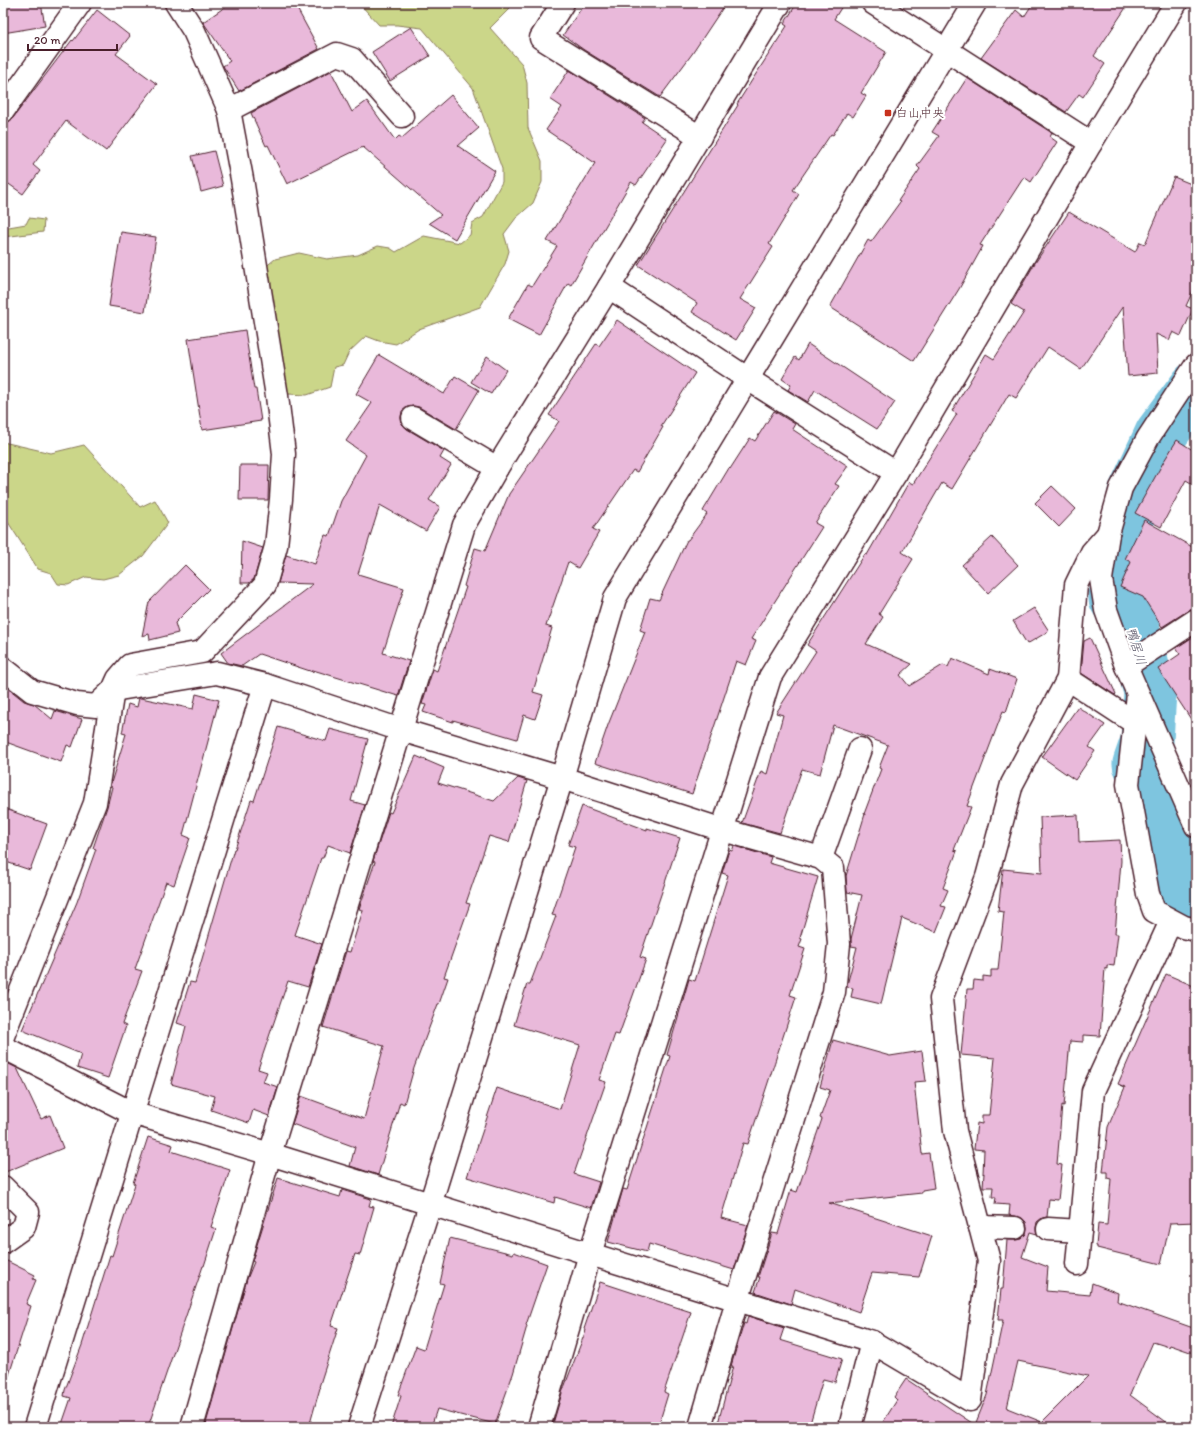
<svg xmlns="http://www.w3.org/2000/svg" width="1199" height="1430" viewBox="0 0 1199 1430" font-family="Itim,'Klee One',sans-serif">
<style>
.green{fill:#cbd689;stroke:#8a7a5a}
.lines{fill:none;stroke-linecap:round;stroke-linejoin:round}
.river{stroke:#7ec5df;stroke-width:53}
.building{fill:#e9b9da;stroke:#4a1f2b;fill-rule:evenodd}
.minor-casing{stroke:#4a1f2b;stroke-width:25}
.minor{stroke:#fff;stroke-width:22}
.poi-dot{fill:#c8321e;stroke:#fff;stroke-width:1.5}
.labels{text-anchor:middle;stroke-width:4;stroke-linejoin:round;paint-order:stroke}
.poi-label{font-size:12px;fill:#4a1f2b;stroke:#fff;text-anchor:start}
.water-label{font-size:13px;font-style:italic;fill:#5c596a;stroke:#fff}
</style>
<rect width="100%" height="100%" fill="#fff"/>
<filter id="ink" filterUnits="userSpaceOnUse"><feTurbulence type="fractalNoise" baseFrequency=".025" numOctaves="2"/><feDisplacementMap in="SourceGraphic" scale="8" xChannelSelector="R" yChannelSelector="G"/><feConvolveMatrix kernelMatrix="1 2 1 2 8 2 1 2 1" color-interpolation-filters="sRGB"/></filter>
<g filter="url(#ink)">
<g class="green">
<path d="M359 3H506L510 8 490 28 522 64 527 83 528 128 542 161V182L533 203 516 218 504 234 509 251 505 264 480 307 419 329 396 344 379 341 366 336 349 352 343 365 334 367 330 387 307 395 288 394 280 382 264 268 275 259 299 253 327 259 358 255 378 246 390 248 396 252 424 236 460 243 470 235 472 223 483 217 502 182V169L473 88 422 28 397 25H379Z"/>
<path d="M29 218 44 220 43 232 3 237V228L26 224Z"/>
<path d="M3 442 51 453 84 445 140 507 155 500 168 523 143 556 119 575 103 579 86 577 68 585 58 584 51 573 38 569 6 519 3 510Z"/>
</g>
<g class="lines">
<path class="river" d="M1196 387 1161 434 1134 493 1121 553 1115 598 1133 628 1150 692 1147 741 1139 764 1155 793 1165 817 1171 881 1187 907 1196 908"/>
</g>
<g class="building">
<path d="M3 3H41L45 26 3 33Z"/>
<path d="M231 3H294L319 49 239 91 223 66 230 61 203 22Z"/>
<path d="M585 3H726L692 54 660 97 584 50 563 35Z"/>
<path d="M797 3H844L834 19 886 52 861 93 866 96 853 117 847 113 833 135 831 134 793 190 799 194 769 244 773 247 740 299 756 308 736 340 692 312 697 303 638 265 738 105 737 104 754 77 787 26 784 24Z"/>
<path d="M1033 3H1129L1094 56 1105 64 1083 97 1079 94 1066 112 981 58 1016 10 1024 17Z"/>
<path d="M97 10 130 36 116 54 157 84 106 151 66 121 33 165 40 171 23 194 3 180V127L6 123 13 118 72 40 73 41Z"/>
<path d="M411 27 430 56 390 81 372 52Z"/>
<path d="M569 70 645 118 642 122 667 139 636 185 631 182 571 285 568 283 539 335 508 319 528 284 532 286 557 246 547 241 595 163 546 130 562 107 550 99Z"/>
<path d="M331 71 352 112 367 101 395 140 399 136 402 138 451 95 479 128 458 146 495 171 455 239 429 223 441 215 363 147 287 184 268 145 266 146 251 113Z"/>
<path d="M967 78 1052 133 1050 137 1057 142 1031 182 1024 177 980 245 983 246 959 289 914 361 830 307 868 240 871 242 900 202 898 201 920 169 917 166 939 136 932 132Z"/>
<path d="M214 151 223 186 201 192 192 156Z"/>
<path d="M1174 177 1196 186V284L1186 306 1193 309 1181 336 1173 332 1169 340 1156 334 1158 373 1128 376 1123 306 1081 369 1048 347 1016 398 1009 394 952 489 942 483 902 552 913 559 879 614 883 617 866 644 912 664 900 675 909 686 943 665 948 667 952 658 989 674 990 669 1017 679 1006 712 1003 711 967 806 971 807 954 850 957 851 943 888 948 890 941 906 946 907 936 932 902 918 881 1004 851 997 853 988 847 987V985L857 947 851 946V939L862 895 847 892 846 876 865 814H864L881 769 879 768 888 745 833 725 820 774 802 769 780 833 742 823 761 771 767 774 783 715 776 713 816 651 807 645 865 554 867 555 909 482 913 484 957 414 952 411 986 354 994 359 1024 312 1011 304 1035 263 1069 212 1135 252 1140 242 1145 244Z"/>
<path d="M121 232 156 237 145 312 109 306Z"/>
<path d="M617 320 695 373 661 426 663 427 637 472 633 470 593 529 599 532 578 568 568 562 546 626 552 628 533 692 543 695 535 719 524 715 517 739 453 720V722L423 712 426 705 422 704 433 669 437 671 466 587 464 586 475 548 485 551 509 494 559 421 549 415 596 344 599 346Z"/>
<path d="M245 330 254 389H256L261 421 202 430 188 339Z"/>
<path d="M808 344 895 402 877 429 815 390 808 402 788 390 791 385 782 379 795 357 799 360Z"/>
<path d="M379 355 444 394 455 376 479 390 456 429 419 407 413 406 407 407 402 411 401 418 402 424 407 429 444 451 440 458 451 465 429 500 440 507 426 531 380 505 358 574 404 588 383 653 409 661 398 696 313 670V672L259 654 242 666 228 663 221 653 313 584 278 583 286 555 315 564 325 535 329 536 341 501 366 455 346 441 372 403 356 394Z"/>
<path d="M487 356 506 370 491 394 471 382Z"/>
<path d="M774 411 795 424 792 429 848 466 835 484 839 486 815 523 822 527 751 639 756 641 746 665 736 661 692 794 595 763 608 725 645 632 640 630 650 598 659 600 687 540H688L707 514 703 511 729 468 730 469 750 438 755 441Z"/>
<path d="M1177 440 1196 452V486L1186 480 1161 527 1135 513 1164 461Z"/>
<path d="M240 465H269L268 500H239Z"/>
<path d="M1052 486 1076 509 1059 527 1035 503Z"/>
<path d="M1144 520 1196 549V608L1189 610 1162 627 1143 597 1120 587 1131 562 1125 559Z"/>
<path d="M992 537 1018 565 988 593 962 565Z"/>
<path d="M242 541 263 548 254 579 249 583H241Z"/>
<path d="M185 565 209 589 175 623 178 633 150 640 149 634 142 636 149 602Z"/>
<path d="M1034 608 1049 631 1027 644 1013 621Z"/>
<path d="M1196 635V727L1158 669 1180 654 1176 648Z"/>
<path d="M1090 638 1116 694 1115 695 1081 673 1084 641Z"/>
<path d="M3 684 24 701 34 704 52 719 55 711 82 719 72 747 67 745 61 762 3 741Z"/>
<path d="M196 694 219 700 183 835 190 838 174 885 166 882 135 969 142 971 122 1024 126 1026 108 1078 77 1068 81 1054 22 1030 77 902 96 849 93 848 107 807 112 787 110 786 111 783 126 734 122 733 128 704 137 707 139 698H141L193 709Z"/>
<path d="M1078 707 1105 725 1089 747 1095 751 1075 780 1042 757Z"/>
<path d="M278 727 326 741 330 729 368 739 351 801 365 805 350 853 328 845 323 858H321L295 935 322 944 308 987 288 981 258 1069 267 1072 263 1082 278 1087 269 1116 253 1110 249 1123 211 1110 215 1096 171 1084 186 1026 177 1023 190 982 195 983 234 849H235L251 800 254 801Z"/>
<path d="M416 756 444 768 438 783 494 801 518 778 527 781 509 842 489 836 466 903 470 904 444 977 448 978 439 1004H438L414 1068 404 1104 400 1102 378 1175 350 1166 355 1147 292 1124 301 1096 364 1119 384 1046 323 1027 346 951 350 952 363 910 359 909 375 862 373 861 389 812 391 813Z"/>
<path d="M582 806 647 830V828L680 838 640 957 646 959 619 1035 615 1034 599 1080 606 1082 574 1174 599 1182 591 1208 555 1197 554 1203 467 1177 497 1088 560 1109 580 1045 514 1025 527 984H530L556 916 552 915 575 847 568 845Z"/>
<path d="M3 808 47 824 30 870 3 861Z"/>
<path d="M1078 815 1079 842 1120 840 1121 861 1115 934H1118L1114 966 1107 965V969L1105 968 1100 1036 1083 1035V1042L1070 1041 1064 1106 1062 1105 1057 1164 1062 1165 1058 1200 1049 1199 1047 1217 1042 1218 1037 1222 1036 1228 1037 1234 1030 1232 1022 1257 1048 1267 1046 1291 1090 1295 1092 1283 1118 1293 1117 1301 1196 1329V1354L1170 1345 1169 1347 1153 1342 1130 1395 1173 1427H880L897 1400 894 1397 906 1379 975 1425 987 1395 1003 1320H998L1001 1289H1003L1007 1240H1015L1021 1239 1026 1234 1027 1228 1026 1222 1022 1218 1009 1215 1010 1205 995 1204 996 1197H992L993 1187H983L984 1173 983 1174 984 1150 974 1149 977 1123 982 1124V1115H989L995 1058 961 1055 967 989H973L974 980 983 981V976L991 977V970H998L1004 912 998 911 1003 869 1042 873 1040 817ZM1018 1361 1088 1376 1042 1422 1007 1408Z"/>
<path d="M734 846 771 857 769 863 818 877 800 938 802 939 799 947 805 949 790 995 796 997 748 1144 743 1143 721 1218 748 1225 734 1270 649 1244 647 1252 608 1242 623 1189 627 1190 670 1056 667 1055 689 979 695 981 728 875 722 873 727 857 729 850 732 851Z"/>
<path d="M1166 974 1196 987V1222L1170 1223 1161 1264 1097 1248V1246H1096L1098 1224 1107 1225 1111 1179 1107 1178V1172H1103L1108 1127 1125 1087 1118 1084Z"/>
<path d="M833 1040 890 1056 922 1051 926 1081 914 1082 922 1154 929 1153 934 1188 922 1190V1193L829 1203 932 1236 919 1277 872 1273 859 1312 795 1289 791 1304 755 1292 760 1277H758L772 1233 778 1234 791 1190 797 1192 822 1119 820 1118 830 1090 820 1087Z"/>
<path d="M3 1061 17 1068 41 1119 50 1115 63 1148 3 1173Z"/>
<path d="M148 1137 173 1145 171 1151 230 1170 211 1227 216 1229 204 1266H203L148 1427H61L71 1398 64 1396 65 1390 82 1345 110 1255 112 1256 135 1184 133 1183Z"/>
<path d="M278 1178 340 1197 342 1190 371 1199 369 1206 374 1207 360 1255 355 1254 331 1326 338 1328 319 1387 320 1388 309 1427H205L247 1279 254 1262 252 1261 260 1235Z"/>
<path d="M450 1238 513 1254 514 1252 547 1264 526 1325 527 1326 513 1374 495 1424 437 1409 431 1427H391L401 1396 398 1395 416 1346 424 1349 444 1284 440 1283Z"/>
<path d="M3 1259 35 1275 33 1279 36 1280 26 1304 31 1306 8 1378 3 1377Z"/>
<path d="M600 1282 691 1312 664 1392 668 1394 658 1427H552L562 1393 586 1330 584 1329Z"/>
<path d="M748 1316 784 1328 780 1340 842 1359 835 1382 823 1379 809 1427H717L733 1366H731L744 1323 746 1324Z"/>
</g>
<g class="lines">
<defs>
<g id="minor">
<path d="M563 3 541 38 700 137"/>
<path d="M873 3 1091 143"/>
<path d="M229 110 337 54 352 59 402 116"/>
<path d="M3 111 80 3"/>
<path d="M609 287 748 379 896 473"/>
<path d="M1196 365 1148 438 1121 488 1108 534 1101 579 1106 610 1126 666 1196 826"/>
<path d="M413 418 497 468"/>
<path d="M1126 666 1196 620"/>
<path d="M3 668 32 691 77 704 96 706 113 690 217 673 265 685 401 730 562 778 723 830 821 858 833 868 839 944 834 992 737 1301 700 1427"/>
<path d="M1068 679 1135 723"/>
<path d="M1138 694 1128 784 1148 894 1154 911 1184 927 1196 930"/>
<path d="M821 858 860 749"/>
<path d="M3 1036 95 803 113 690 118 679 130 665 202 652 265 585 276 546 281 499 284 454 277 396 242 179 229 110 194 31 176 3"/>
<path d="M3 1047 132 1113 270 1154 872 1342 970 1400 989 1261 955 1131 941 999 987 877 1012 784 1068 679 1076 585 1092 552 1108 534"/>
<path d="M3 1187 28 1212 24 1227 3 1242"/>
<path d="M980 1227 1015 1228"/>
<path d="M1048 1229 1080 1231"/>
<path d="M1077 1264 1093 1091 1171 921"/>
<path d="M35 1427 265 685"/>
<path d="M192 1427 270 1154 464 525 497 468 609 287 780 3"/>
<path d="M359 1427 430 1205 562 778 615 598 975 3"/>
<path d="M539 1427 590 1254 770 677 896 473 1091 143 1176 3"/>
<path d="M850 1427 872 1342"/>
</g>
</defs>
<use href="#minor" class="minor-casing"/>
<use href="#minor" class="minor"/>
</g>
</g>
<rect class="poi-dot" x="884" y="109" width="8" height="8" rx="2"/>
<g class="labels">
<g class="poi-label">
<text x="896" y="117">白山中央</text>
</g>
<g class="water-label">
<text transform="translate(1137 646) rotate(73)" y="5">鴨居川</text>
</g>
</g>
<rect width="1199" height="1430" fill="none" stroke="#fff" stroke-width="16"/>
<rect x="8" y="8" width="1183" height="1414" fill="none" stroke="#4a1f2b" stroke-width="1.5" filter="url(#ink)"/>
<path d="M28 44v6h89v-6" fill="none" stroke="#4a1f2b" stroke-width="2"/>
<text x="34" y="44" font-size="12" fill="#4a1f2b" stroke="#ffffff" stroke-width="3" paint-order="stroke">20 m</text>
</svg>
